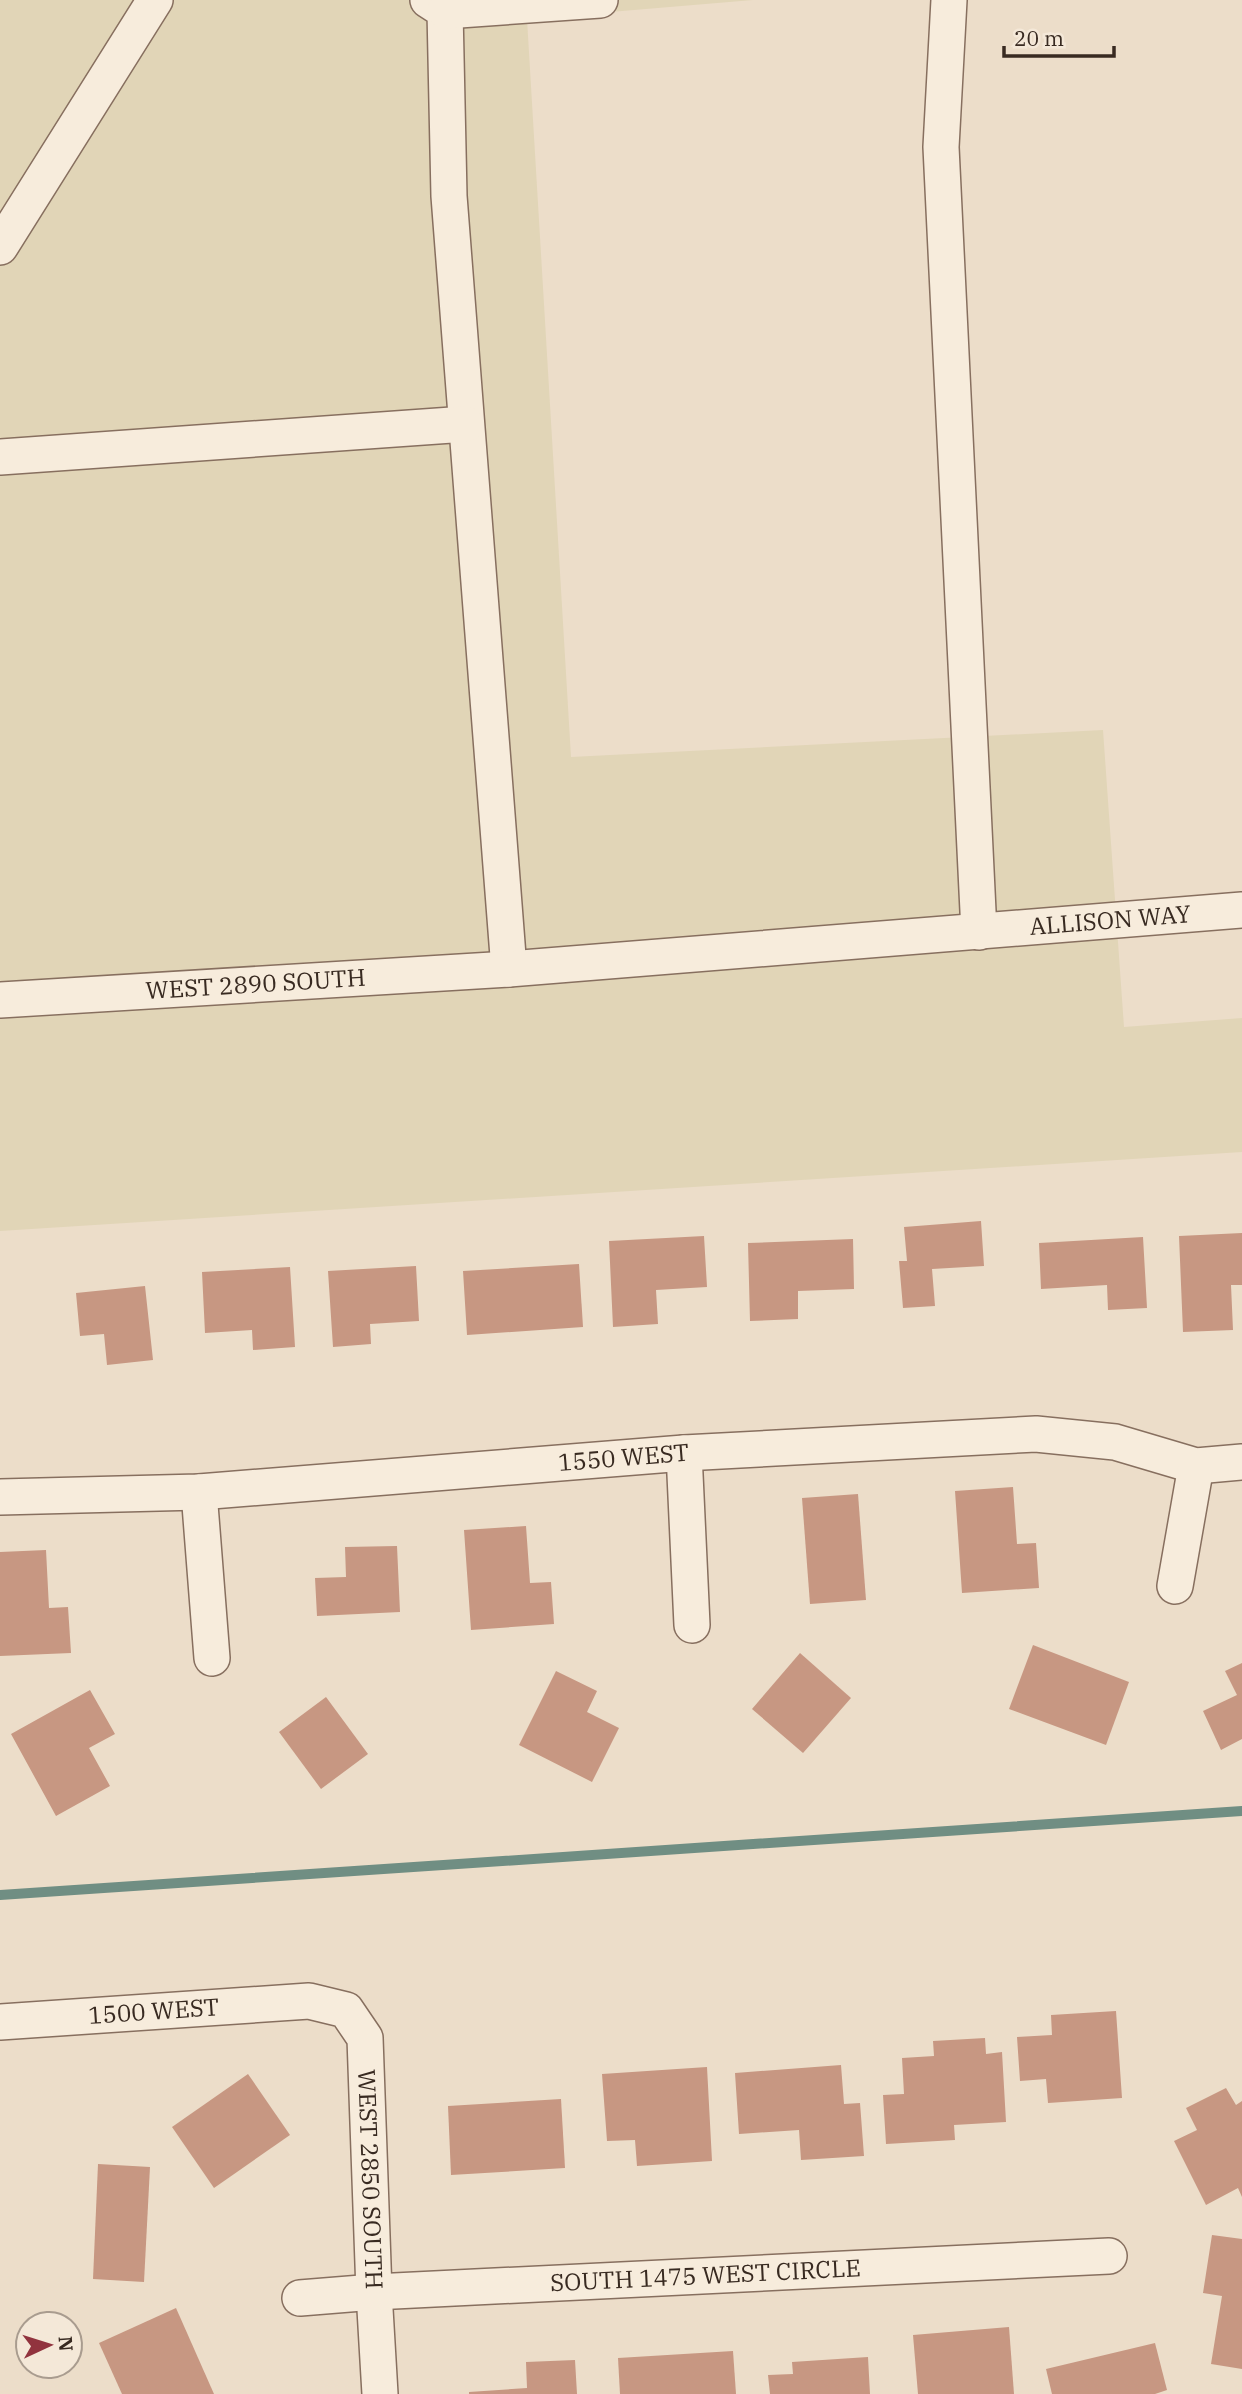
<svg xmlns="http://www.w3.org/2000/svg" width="1242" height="2394" viewBox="0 0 1242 2394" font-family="'IBM Plex Serif',serif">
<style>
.farmland{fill:#e1d5b7}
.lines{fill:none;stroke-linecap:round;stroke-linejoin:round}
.stream{stroke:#708e83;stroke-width:10}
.building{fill:#c79782}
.street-casing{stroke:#876f5f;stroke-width:38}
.street{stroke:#f7ecdc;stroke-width:35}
.labels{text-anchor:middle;stroke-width:7;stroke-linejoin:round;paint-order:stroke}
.street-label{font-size:24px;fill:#382a21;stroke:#f4e8d8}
</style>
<rect width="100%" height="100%" fill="#ecddc9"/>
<path class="farmland" d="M0 0H753L527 19 571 757 1103 730 1124 1027 1242 1018V1152L0 1231Z"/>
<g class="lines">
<path class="stream" d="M0 1895 1242 1811"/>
</g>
<g class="building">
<path d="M981 1221 984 1266 932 1269 935 1306 903 1308 899 1261H907L904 1227Z"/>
<path d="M1242 1233V1285H1231L1233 1330 1183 1332 1179 1236Z"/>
<path d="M704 1236 707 1287 656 1290 658 1324 613 1327 609 1241Z"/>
<path d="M1143 1237 1147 1308 1108 1310 1107 1285 1041 1289 1039 1243Z"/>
<path d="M853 1239 854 1289 798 1291V1319L750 1321 748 1243Z"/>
<path d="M579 1264 583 1327 467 1335 463 1271Z"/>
<path d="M416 1266 419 1321 370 1324 371 1344 333 1347 328 1271Z"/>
<path d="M290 1267 295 1347 253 1350 252 1330 205 1333 202 1272Z"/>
<path d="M145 1286 153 1360 107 1365 104 1334 80 1336 76 1293Z"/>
<path d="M1013 1487 1017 1544 1036 1543 1039 1588 962 1593 955 1491Z"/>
<path d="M858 1494 866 1600 810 1604 802 1498Z"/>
<path d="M526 1526 530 1583 551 1582 554 1624 471 1630 464 1530Z"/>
<path d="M397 1546 400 1612 317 1616 315 1578 346 1577 345 1547Z"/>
<path d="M46 1550 49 1608 68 1607 71 1653 0 1656V1552Z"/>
<path d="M1033 1645 1129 1682 1106 1745 1009 1709Z"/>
<path d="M800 1653 851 1698 803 1753 752 1709Z"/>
<path d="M1242 1663V1739L1221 1750 1203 1711 1237 1695 1225 1671Z"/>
<path d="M556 1671 597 1691 587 1712 619 1728 592 1782 519 1745Z"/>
<path d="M90 1690 115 1734 89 1748 110 1786 56 1816 11 1734Z"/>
<path d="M326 1697 368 1754 321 1789 279 1732Z"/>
<path d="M1116 2011 1122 2098 1048 2103 1046 2079 1020 2081 1017 2037 1052 2035 1051 2015Z"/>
<path d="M985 2038 986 2054 1002 2052 1006 2122 954 2125 955 2140 886 2144 883 2095 904 2094 902 2058 934 2056 933 2041Z"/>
<path d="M841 2065 844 2104 860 2103 864 2156 801 2160 799 2130 739 2134 735 2073Z"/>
<path d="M707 2067 712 2161 637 2166 635 2140 607 2141 602 2074Z"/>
<path d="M248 2074 290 2135 214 2188 172 2127Z"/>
<path d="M1226 2088 1236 2105 1242 2101V2197L1238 2188 1206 2205 1174 2141 1197 2130 1186 2108Z"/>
<path d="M561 2099 565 2168 451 2175 448 2106Z"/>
<path d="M98 2164 150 2167 144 2282 93 2279Z"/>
<path d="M1212 2235 1242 2239V2369L1211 2364 1222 2296 1203 2293Z"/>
<path d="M176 2308 214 2394H122L99 2343Z"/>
<path d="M1009 2327 1014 2394H918L913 2335Z"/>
<path d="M1155 2343 1167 2390 1155 2394H1052L1046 2369Z"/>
<path d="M733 2351 736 2394H620L618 2358Z"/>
<path d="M868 2357 870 2394H770L768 2375 793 2374 792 2362Z"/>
<path d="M575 2360 577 2394H469V2392L527 2388 526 2362Z"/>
</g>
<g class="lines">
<defs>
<g id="street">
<path d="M428 0 445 11 449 196 509 969"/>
<path d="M949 0 941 147 979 932"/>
<path d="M445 11 600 0"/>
<path d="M0 247 155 0"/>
<path d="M0 457 466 424"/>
<path id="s1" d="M0 1000 509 969 1242 910"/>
<path d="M684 1453 692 1625"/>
<path d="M199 1492 212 1658"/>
<path id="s2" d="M0 1497 199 1492 684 1453 1036 1434 1115 1442 1196 1466 1242 1462"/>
<path d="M1175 1586 1196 1466"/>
<path id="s3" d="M0 2022 309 2001 346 2010 365 2038 374 2292 380 2394"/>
<path id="s4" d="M300 2298 374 2292 1109 2256"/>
</g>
</defs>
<use href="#street" class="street-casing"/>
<use href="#street" class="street"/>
</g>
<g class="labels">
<g class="street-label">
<text dy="8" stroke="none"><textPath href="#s1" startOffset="1113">ALLISON WAY</textPath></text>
<text dy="8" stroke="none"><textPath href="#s1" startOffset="256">WEST 2890 SOUTH</textPath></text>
<text dy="8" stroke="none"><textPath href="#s2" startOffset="625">1550 WEST</textPath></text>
<text dy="8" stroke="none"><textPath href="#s3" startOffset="154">1500 WEST</textPath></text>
<text dy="8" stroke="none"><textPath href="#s3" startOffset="523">WEST 2850 SOUTH</textPath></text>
<text dy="8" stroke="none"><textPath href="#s4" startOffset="406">SOUTH 1475 WEST CIRCLE</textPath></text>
</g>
</g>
<g transform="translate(49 2345) rotate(86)"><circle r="33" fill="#f4e8d8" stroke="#a99c8f" stroke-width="2"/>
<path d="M0-5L12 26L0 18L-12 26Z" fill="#91333e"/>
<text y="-10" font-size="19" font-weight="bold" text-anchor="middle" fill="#382a21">N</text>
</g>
<path d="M1004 46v10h110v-10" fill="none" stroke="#382a21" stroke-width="3.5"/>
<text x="1014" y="46" font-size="21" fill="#382a21" stroke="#f4e8d8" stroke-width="5" paint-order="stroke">20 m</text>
</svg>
